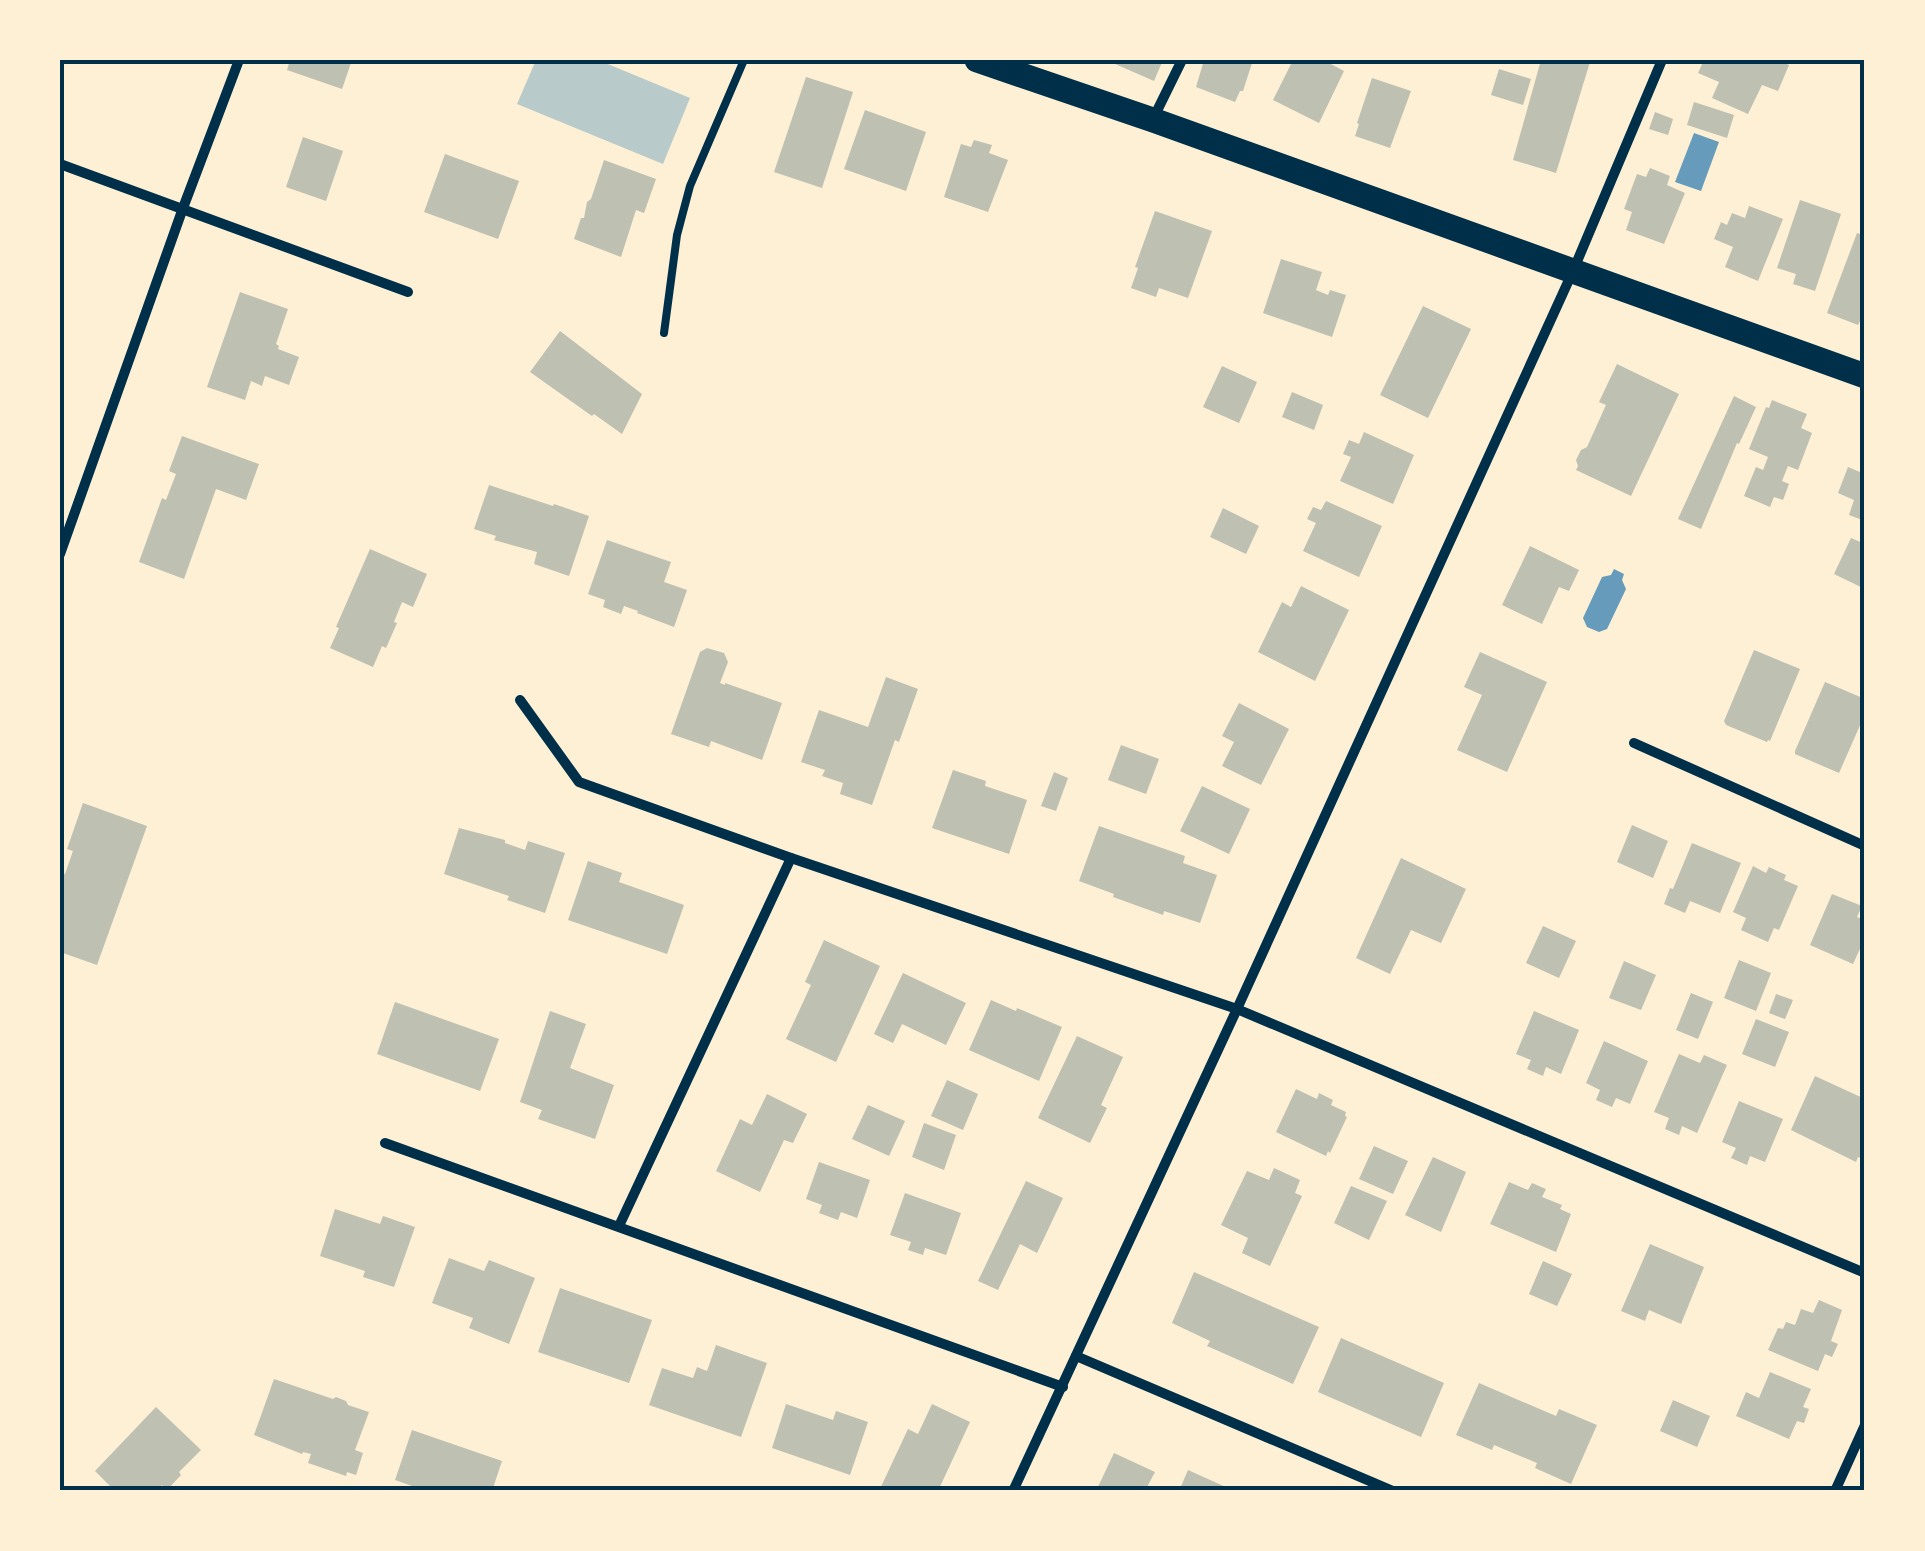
<svg xmlns="http://www.w3.org/2000/svg" width="1925" height="1551" viewBox="0 0 1925 1551" font-family="Arial,sans-serif">
<style>
.green{fill:#b9caca}
.water{fill:#669bbc}
.building{fill:#bec0b2}
.lines{fill:none;stroke-linecap:round;stroke-linejoin:round}
.service{stroke:#003049;stroke-width:8}
.minor{stroke:#003049;stroke-width:10}
.primary{stroke:#003049;stroke-width:25}
.neatline{fill:none;stroke:#003049;stroke-width:4}
</style>
<rect width="100%" height="100%" fill="#fdf0d5"/>
<path class="green" d="M536 60H598L690 98 663 164 517 104Z"/>
<g class="water">
<path d="M1694 133 1719 142 1701 191 1675 182Z"/>
<path d="M1614 569 1624 574 1622 580 1626 589 1607 629 1599 632 1587 627 1583 618 1602 577 1611 575Z"/>
</g>
<g class="building">
<path d="M290 60H352L342 89 287 70Z"/>
<path d="M1106 60H1163L1154 81Z"/>
<path d="M1204 60H1253L1243 91H1240L1235 102 1196 87Z"/>
<path d="M1293 60H1328L1327 62 1344 71 1319 123 1273 100Z"/>
<path d="M1541 60 1590 62 1556 173 1513 160Z"/>
<path d="M1704 60H1778L1789 65 1778 91 1762 85 1748 114 1712 98 1719 82 1698 73Z"/>
<path d="M1499 69 1531 79 1523 105 1491 95Z"/>
<path d="M806 77 853 92 822 188 774 172Z"/>
<path d="M1372 78 1411 91 1390 148 1355 136 1359 124 1357 123Z"/>
<path d="M1694 102 1734 115 1727 138 1687 125Z"/>
<path d="M865 110 926 132 906 191 844 169Z"/>
<path d="M1655 112 1673 119 1668 135 1649 129Z"/>
<path d="M303 137 343 151 326 201 286 187Z"/>
<path d="M974 140 992 145 989 153 1008 160 988 212 944 197 961 144 971 147Z"/>
<path d="M445 154 519 181 498 239 424 212Z"/>
<path d="M604 160 656 179 644 213 636 210 621 257 574 239 581 218H584L587 202 591 199Z"/>
<path d="M1650 168 1670 176 1667 185 1685 193 1664 244 1626 230 1632 212 1624 209 1637 174 1646 177Z"/>
<path d="M1800 200 1841 214 1815 291 1793 284 1796 274 1777 268Z"/>
<path d="M1749 206 1783 219 1758 281 1725 267 1733 247 1714 239 1721 222 1727 225 1732 213 1745 218Z"/>
<path d="M1155 211 1212 231 1188 298 1159 288 1156 297 1131 288 1138 268 1135 267Z"/>
<path d="M1865 222V310L1858 325 1827 313 1857 233 1860 234Z"/>
<path d="M1281 259 1322 272 1316 290 1328 295 1330 290 1346 295 1332 337 1263 313Z"/>
<path d="M240 292 288 309 276 344 279 346 278 349 299 357 289 385 265 376 262 386 251 381 245 400 207 387Z"/>
<path d="M1423 306 1471 329 1428 418 1380 395Z"/>
<path d="M560 331 642 394 622 434 594 414 592 416 530 372Z"/>
<path d="M1617 364 1679 394 1631 496 1576 470 1578 466 1576 460 1581 450 1587 447 1606 405 1599 402Z"/>
<path d="M1222 366 1257 382 1239 423 1203 407Z"/>
<path d="M1292 392 1323 405 1314 430 1282 417Z"/>
<path d="M1734 396 1756 407 1739 444 1737 443 1701 529 1678 519Z"/>
<path d="M1772 400 1807 414 1801 428 1812 433 1798 470 1788 466 1782 481 1789 484 1783 500 1774 497 1770 507 1744 496 1756 467 1763 470 1768 457 1749 449 1766 407 1769 408Z"/>
<path d="M1364 432 1414 455 1393 504 1340 481 1351 457 1343 454 1349 440 1359 444Z"/>
<path d="M182 436 259 464 246 500 216 489 184 579 139 562 162 498 166 500 176 474 169 471Z"/>
<path d="M1865 460V521L1849 515 1854 500 1838 493 1848 467 1860 472Z"/>
<path d="M489 485 553 506 554 504 589 516 569 576 534 564 537 552 494 540 496 536 474 529Z"/>
<path d="M1326 501 1382 526 1359 577 1303 551 1316 523 1307 519 1313 507 1321 510Z"/>
<path d="M1223 508 1259 526 1246 554 1210 537Z"/>
<path d="M1851 538 1865 544V589L1834 574Z"/>
<path d="M607 540 671 562 664 582 687 590 674 627 637 613 638 611 624 606 621 614 603 607 605 600 588 594Z"/>
<path d="M1530 546 1579 570 1569 591 1559 587 1542 624 1502 605Z"/>
<path d="M370 549 427 574 413 607 402 602 394 622 397 623 386 648 382 646 373 667 330 648 339 628 336 627Z"/>
<path d="M1301 586 1349 610 1315 681 1258 652 1282 602 1291 607Z"/>
<path d="M707 648 724 653 728 662 720 683 725 685V683L782 703 762 760 711 741 709 747 671 734 700 652Z"/>
<path d="M1754 650 1800 669 1770 741 1768 740 1767 742 1726 725 1724 721Z"/>
<path d="M1480 652 1547 682 1507 772 1457 750 1482 695 1464 687Z"/>
<path d="M886 677 918 689 899 742 895 740 872 805 840 794 843 783 822 776 825 770 801 762 819 710 868 727Z"/>
<path d="M1825 682 1865 699V714L1839 773 1795 754V751Z"/>
<path d="M1239 703 1289 729 1261 785 1222 766 1234 742 1222 736Z"/>
<path d="M1121 745 1159 759 1146 794 1108 780Z"/>
<path d="M953 770 986 781 985 786 1027 800 1009 854 932 828Z"/>
<path d="M1054 772 1068 778 1056 811 1041 806Z"/>
<path d="M1202 786 1250 809 1229 854 1180 831Z"/>
<path d="M83 803 147 826 97 965 60 952V872L65 874 73 851 67 849Z"/>
<path d="M1632 825 1668 841 1653 878 1617 862Z"/>
<path d="M1099 826 1185 856 1183 863 1217 875 1200 923 1164 911 1163 915 1113 897 1114 894 1079 881Z"/>
<path d="M459 828 505 840V843L525 850 528 841 565 853 545 913 507 900 509 896 444 874Z"/>
<path d="M1692 843 1741 863 1720 913 1690 901 1685 913 1664 904 1670 888 1673 889Z"/>
<path d="M1401 858 1466 889 1441 943 1411 930 1390 974 1356 958Z"/>
<path d="M588 861 622 873 619 882 684 905 667 954 568 920Z"/>
<path d="M1753 866 1766 873 1769 867 1786 875 1784 880 1798 886 1779 930 1774 928 1768 942 1741 930 1746 918 1733 912Z"/>
<path d="M1832 894 1862 906 1857 917 1865 920V938L1853 964 1810 945Z"/>
<path d="M1543 926 1576 941 1559 978 1526 963Z"/>
<path d="M824 940 880 966 836 1062 786 1039 811 985 805 982Z"/>
<path d="M1739 960 1771 973 1756 1011 1724 998Z"/>
<path d="M1624 961 1656 975 1641 1010 1609 998Z"/>
<path d="M903 973 966 1003 946 1045 902 1024 893 1043 874 1034Z"/>
<path d="M1691 993 1713 1002 1698 1039 1676 1030Z"/>
<path d="M1776 994 1793 1000 1785 1019 1769 1013Z"/>
<path d="M991 1000 1016 1011 1017 1008 1062 1027 1039 1081 969 1050Z"/>
<path d="M395 1002 499 1039 480 1091 377 1054Z"/>
<path d="M550 1011 586 1024 570 1068 614 1085 595 1139 538 1119 542 1110 520 1102Z"/>
<path d="M1534 1011 1579 1030 1561 1074 1546 1067 1543 1076 1527 1069 1531 1060 1516 1054Z"/>
<path d="M1756 1019 1789 1032 1775 1067 1742 1054Z"/>
<path d="M1077 1036 1123 1057 1101 1105 1107 1108 1090 1143 1038 1118Z"/>
<path d="M1604 1041 1648 1061 1630 1104 1616 1098 1612 1107 1596 1100 1600 1090 1586 1083Z"/>
<path d="M1679 1054 1700 1063 1704 1055 1727 1065 1697 1133 1682 1126 1679 1135 1665 1129 1669 1118 1654 1112Z"/>
<path d="M1815 1076 1865 1099V1160L1858 1157 1856 1162 1791 1130Z"/>
<path d="M947 1080 978 1094 963 1130 931 1116Z"/>
<path d="M1296 1089 1317 1099 1319 1093 1333 1100 1331 1105 1346 1112 1345 1116 1347 1117 1330 1153 1328 1151 1326 1156 1276 1132Z"/>
<path d="M767 1094 807 1114 793 1143 784 1140 760 1192 716 1171 740 1119 752 1125Z"/>
<path d="M1739 1101 1783 1119 1765 1162 1750 1156 1747 1165 1731 1158 1736 1148 1722 1142Z"/>
<path d="M868 1105 905 1121 889 1156 852 1139Z"/>
<path d="M924 1123 956 1135 944 1170 912 1157Z"/>
<path d="M1374 1146 1408 1161 1393 1194 1359 1179Z"/>
<path d="M1433 1157 1466 1172 1441 1232 1405 1215Z"/>
<path d="M819 1162 870 1180 857 1218 841 1212 838 1220 819 1213 822 1205 806 1199Z"/>
<path d="M1274 1168 1300 1180 1295 1193 1302 1196 1270 1266 1242 1253 1248 1238 1221 1225 1247 1171 1269 1180Z"/>
<path d="M1026 1181 1063 1198 1037 1253 1020 1244 998 1290 978 1281Z"/>
<path d="M1509 1182 1528 1190 1532 1183 1546 1189 1542 1197 1562 1205 1560 1209 1571 1214 1556 1252 1490 1224Z"/>
<path d="M1351 1186 1387 1201 1369 1240 1334 1223Z"/>
<path d="M905 1193 961 1213 946 1255 925 1248 923 1255 908 1250 911 1242 890 1235Z"/>
<path d="M335 1209 380 1224 383 1216 415 1227 394 1287 363 1277 365 1271 320 1256Z"/>
<path d="M1650 1244 1704 1267 1681 1324 1649 1310 1645 1321 1621 1311Z"/>
<path d="M449 1258 484 1271 489 1260 535 1278 509 1344 469 1328 473 1318 432 1303Z"/>
<path d="M1543 1261 1572 1274 1557 1306 1529 1294Z"/>
<path d="M1194 1272 1319 1327 1293 1384 1207 1346 1210 1341 1172 1323Z"/>
<path d="M560 1288 652 1320 629 1383 538 1352Z"/>
<path d="M1819 1300 1842 1310 1831 1341 1838 1344 1832 1357 1825 1354 1818 1371 1768 1350 1778 1328 1783 1329 1786 1322 1795 1325 1801 1309 1813 1313Z"/>
<path d="M1341 1338 1444 1383 1421 1437 1318 1392Z"/>
<path d="M716 1345 767 1363 741 1437 649 1405 662 1368 693 1378 697 1367 707 1371Z"/>
<path d="M1770 1372 1811 1389 1803 1407 1809 1409 1804 1423 1797 1421 1789 1439 1736 1416 1746 1392 1759 1398Z"/>
<path d="M274 1379 333 1399 336 1397 346 1401 348 1405 369 1412 355 1450 363 1453 356 1475 347 1472 346 1476 308 1463 311 1454 303 1452 302 1454 254 1435Z"/>
<path d="M1479 1383 1556 1416 1559 1409 1597 1425 1571 1484 1535 1468 1537 1463 1494 1445 1492 1450 1456 1435Z"/>
<path d="M1673 1400 1710 1416 1697 1447 1660 1431Z"/>
<path d="M786 1404 833 1420 836 1411 868 1422 850 1475 772 1448Z"/>
<path d="M932 1404 970 1422 938 1491H879L908 1429 918 1434Z"/>
<path d="M156 1407 201 1450 179 1472 181 1475 167 1490 162 1485 156 1491H115L95 1471Z"/>
<path d="M412 1430 502 1461 492 1491H410L412 1486 395 1480Z"/>
<path d="M1114 1453 1155 1472 1146 1489 1145 1488 1143 1491H1096Z"/>
<path d="M1188 1470 1228 1488 1226 1491H1179Z"/>
</g>
<g class="lines">
<path class="service" d="M664 333 677 235 690 186 744 60"/>
<g class="minor">
<path d="M1153 119 1182 60"/>
<path d="M60 164 408 292"/>
<path d="M60 554 183 208 239 60"/>
<path d="M520 700 579 782 791 858 1237 1009 1865 1273"/>
<path d="M1634 743 1865 846"/>
<path d="M385 1143 1063 1387"/>
<path d="M619 1226 791 858"/>
<path d="M1076 1356 1393 1491"/>
<path d="M1013 1491 1237 1009 1573 271 1662 60"/>
<path d="M1835 1491 1865 1425"/>
</g>
<path class="primary" d="M977 60 1153 120 1865 376"/>
</g>
<rect width="1925" height="1551" fill="none" stroke="#fdf0d5" stroke-width="125"/>
<rect x="62" y="62" width="1800" height="1426" class="neatline"/>
</svg>
